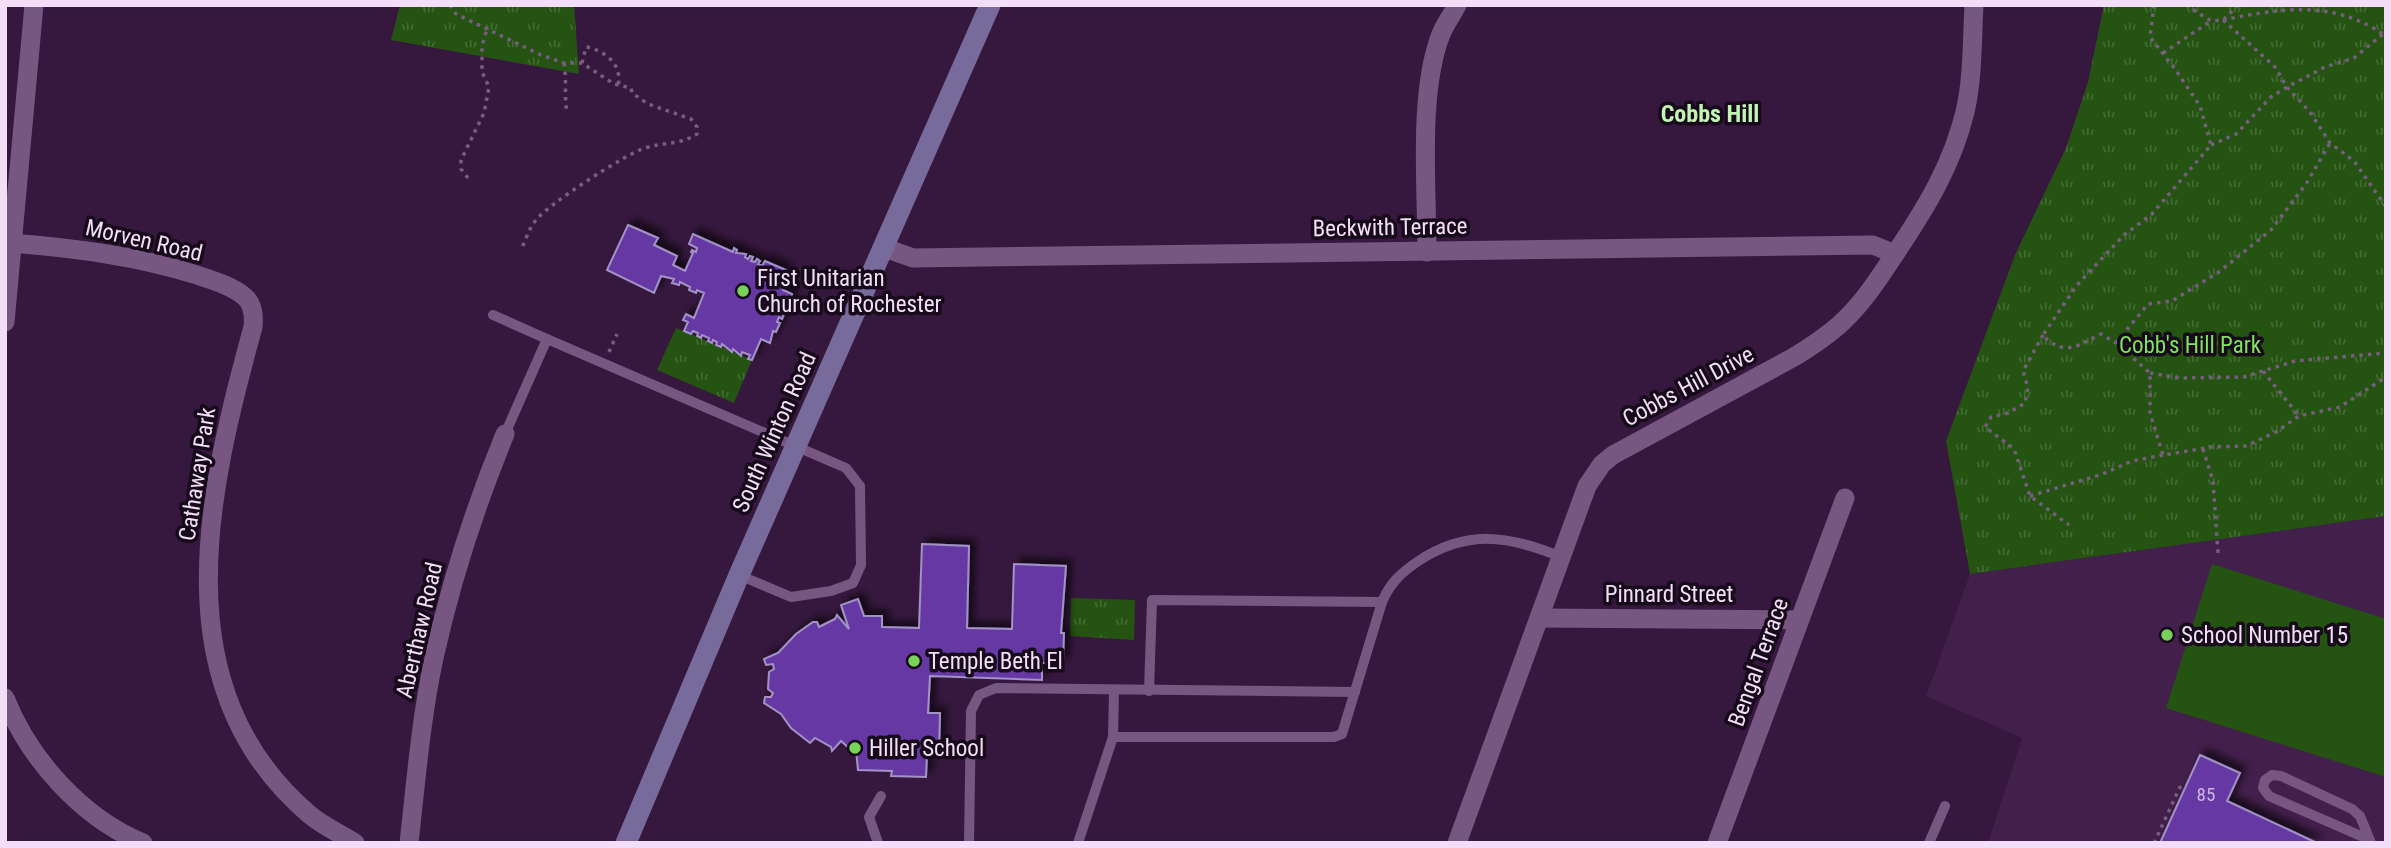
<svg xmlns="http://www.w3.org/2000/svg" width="2391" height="848" viewBox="0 0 2391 848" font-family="'Roboto Condensed',sans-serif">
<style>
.built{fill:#431f4c}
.grass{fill:#245312}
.park{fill:url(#park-tufts)}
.building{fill:#6539a3;stroke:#a292c6;stroke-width:2;filter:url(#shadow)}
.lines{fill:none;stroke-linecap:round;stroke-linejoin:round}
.path{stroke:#775d7e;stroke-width:3.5;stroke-dasharray:3.5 5;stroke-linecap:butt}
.lane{stroke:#785682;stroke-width:10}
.street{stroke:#785682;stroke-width:19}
.secondary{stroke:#776b9c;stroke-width:21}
.poi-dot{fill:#77d259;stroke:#170a1a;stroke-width:2.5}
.labels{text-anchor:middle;stroke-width:7;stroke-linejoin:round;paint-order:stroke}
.number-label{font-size:19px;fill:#cfb5e2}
.street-label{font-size:23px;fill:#f2def7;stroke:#170a1a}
.poi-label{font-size:23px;fill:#f2def7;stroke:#170a1a;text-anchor:start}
.park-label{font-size:23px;fill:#80e35f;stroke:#170a1a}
.neighbourhood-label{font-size:24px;font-weight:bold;fill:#c2f4b3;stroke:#170a1a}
</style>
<defs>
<pattern id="park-tufts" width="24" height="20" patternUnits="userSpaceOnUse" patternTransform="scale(1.75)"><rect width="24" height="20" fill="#245312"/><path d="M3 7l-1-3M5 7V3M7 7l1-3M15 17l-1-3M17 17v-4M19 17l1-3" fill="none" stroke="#446b35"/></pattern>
<filter id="shadow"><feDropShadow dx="6" dy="-6" stdDeviation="3.5" flood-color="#0009"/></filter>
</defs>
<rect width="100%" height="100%" fill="#36183e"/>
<path class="built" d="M2386 516V843H1988L2022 738 1926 696 1970 574Z"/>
<path class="grass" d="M2212 564 2386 619V777L2166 708Z"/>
<g class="park">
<path d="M400 5H574L579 74 391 40Z"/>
<path d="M2104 5H2386V516L1970 574 1946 441 2015 255 2066 148 2088 82Z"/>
<path d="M676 328 752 360 734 403 657 370Z"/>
<path d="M1071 598 1135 600 1134 640 1070 636Z"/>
</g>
<g class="building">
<path d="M628 225 658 238 654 245 677 256 673 265 685 271 693 253 691 252 692 250 696 252 697 248 689 244 693 234 733 252 734 248 737 250 736 253 746 254 745 257 748 259 750 256 753 257 751 261 755 262 757 259 760 261 758 264 762 266 765 261 786 270 783 276 789 279 783 290 792 294 790 302 786 301 789 303 786 310 783 309 782 311 785 312 782 319 779 317 777 322 780 323 776 332 773 331 770 343 761 339 752 360 748 359 750 355 742 352 741 356 733 349 732 352 722 344 721 347 716 345 717 342 713 340 712 343 708 341 709 338 702 335 701 338 697 336 698 333 693 331 691 334 684 331 688 322 683 320 686 314 694 318 704 293 697 290 696 293 689 290 690 287 680 282 679 285 672 283 674 279 661 276 654 293 607 270Z"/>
<path d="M922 544 969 546 967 628 1012 629 1014 564 1066 566 1061 633H1064L1063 663H1042V680L930 676 928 713H940L939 755H927L926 777 891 776 892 771 858 770 856 750 850 749 841 741 832 751 831 747 815 738 810 743 791 728 781 714 764 703 765 697H771L773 693 768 689 769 672 774 669 773 664 766 665 764 659 778 653 796 634 813 622H817L819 627 835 619 837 615 849 629 841 605 858 599 864 616H882V627L919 628Z"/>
<path d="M2200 755 2240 773 2227 801 2317 843H2160Z"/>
</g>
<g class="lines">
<g class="path">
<path d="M450 5 456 14 541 55 564 63H582L614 84 631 88 632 93 648 104 691 119 697 127V134C680 145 664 142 645 148 627 153 547 205 536 220 529 228 526 240 521 249"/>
<path d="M2154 5 2150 37 2175 69 2200 106 2211 145 2152 214 2124 235 2077 285 2043 335C2064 358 2078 345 2101 334L2116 343 2150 373V413L2163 455 2212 447 2246 446 2276 432 2299 416 2340 407 2386 377"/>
<path d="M2186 5 2211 21 2223 20 2238 5"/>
<path d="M2223 20 2275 67 2287 87 2310 112 2330 143 2354 161 2386 207"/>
<path d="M2223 20C2281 8 2332 0 2383 34L2386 33"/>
<path d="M2163 53 2211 21"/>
<path d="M564 63C567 81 564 96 567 113"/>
<path d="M582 63 586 47C604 50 623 64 618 86"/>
<path d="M2211 145 2236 134 2271 97 2287 87 2325 67 2354 58 2383 34"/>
<path d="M468 178 461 169V160L484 113 489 87 482 72V46L487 29"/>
<path d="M2043 335 2023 371 2028 388 2025 403 2008 413 1991 417 1985 427 2014 449 2030 496 2069 525"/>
<path d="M2116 343 2148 304 2172 301 2219 272 2271 230 2306 184 2330 143"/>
<path d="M609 352 617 334"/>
<path d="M2263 371 2299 416"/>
<path d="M2150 373 2179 378 2244 377 2295 361 2386 353"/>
<path d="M2203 449 2213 481 2218 553"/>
<path d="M2030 496 2103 474 2132 461 2163 455"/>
<path d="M2154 843 2181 785 2185 787"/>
</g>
<g class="lane">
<path d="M493 315 547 339"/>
<path d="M505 434 547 339 846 468 860 486 861 565 853 583 831 591 791 597 739 575"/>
<path d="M1149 691 1152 600 1382 602"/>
<path d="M1113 737H1334L1342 734 1382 602C1390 583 1401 573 1417 562 1466 529 1508 535 1561 557"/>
<path d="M2370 840 2269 796 2263 788 2265 780 2272 775 2281 776 2352 809 2360 816 2371 843"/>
<path d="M878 843 869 817 881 796"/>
<path d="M969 843 971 711 979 695 996 688 1355 692"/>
<path d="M1078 843 1113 737 1114 691"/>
<path d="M1929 843 1945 806"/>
</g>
<g class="street">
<path d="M11 243C74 248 137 256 197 275 212 280 233 286 245 297 254 305 254 317 253 327 208 491 160 688 310 815 323 826 341 834 355 843"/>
<path d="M885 248 913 258 1873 245 1895 254"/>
<path d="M1427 252C1427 187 1418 93 1441 34 1445 24 1452 15 1457 5"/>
<path d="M5 322 34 5"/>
<path d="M1539 618 1799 620"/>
<path d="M5 698C29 759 82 818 143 843"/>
<path d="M409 843C416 781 421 718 434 658 451 581 475 507 505 434"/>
<path d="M1457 843 1587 486 1602 464 1613 455 1794 357C1809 348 1824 338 1838 326 1863 304 1879 278 1897 251 1927 206 1952 165 1965 112 1973 78 1972 40 1974 5"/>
<path d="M1717 843 1845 498"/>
</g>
<path class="secondary" d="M626 843 739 575 990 5"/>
</g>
<g class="poi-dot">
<circle cx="743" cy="291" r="7"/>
<circle cx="2167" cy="635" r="7"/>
<circle cx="914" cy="661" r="7"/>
<circle cx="855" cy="748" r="7"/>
</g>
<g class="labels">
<g class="number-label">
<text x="2206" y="801">85</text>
</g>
<g class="street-label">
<text transform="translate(1390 227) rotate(-1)" y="8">Beckwith Terrace</text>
<text transform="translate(144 240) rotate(13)" y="8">Morven Road</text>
<text transform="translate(1688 386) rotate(-28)" y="8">Cobbs Hill Drive</text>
<text transform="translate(774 432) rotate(-66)" y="8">South Winton Road</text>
<text transform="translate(197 474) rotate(-81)" y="8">Cathaway Park</text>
<text x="1669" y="602">Pinnard Street</text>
<text transform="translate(419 630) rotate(-77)" y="8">Aberthaw Road</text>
<text transform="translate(1758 662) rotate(-70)" y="8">Bengal Terrace</text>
</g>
<g class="poi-label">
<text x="757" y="286">First Unitarian<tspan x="757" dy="26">Church of Rochester</tspan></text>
<text x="2181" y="643">School Number 15</text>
<text x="928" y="669">Temple Beth El</text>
<text x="869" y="756">Hiller School</text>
</g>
<g class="park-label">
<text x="2190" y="353">Cobb's Hill Park</text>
</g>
<g class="neighbourhood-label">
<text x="1710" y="122">Cobbs Hill</text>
</g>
</g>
<rect width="2391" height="848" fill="none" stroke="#f2def7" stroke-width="14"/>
</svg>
